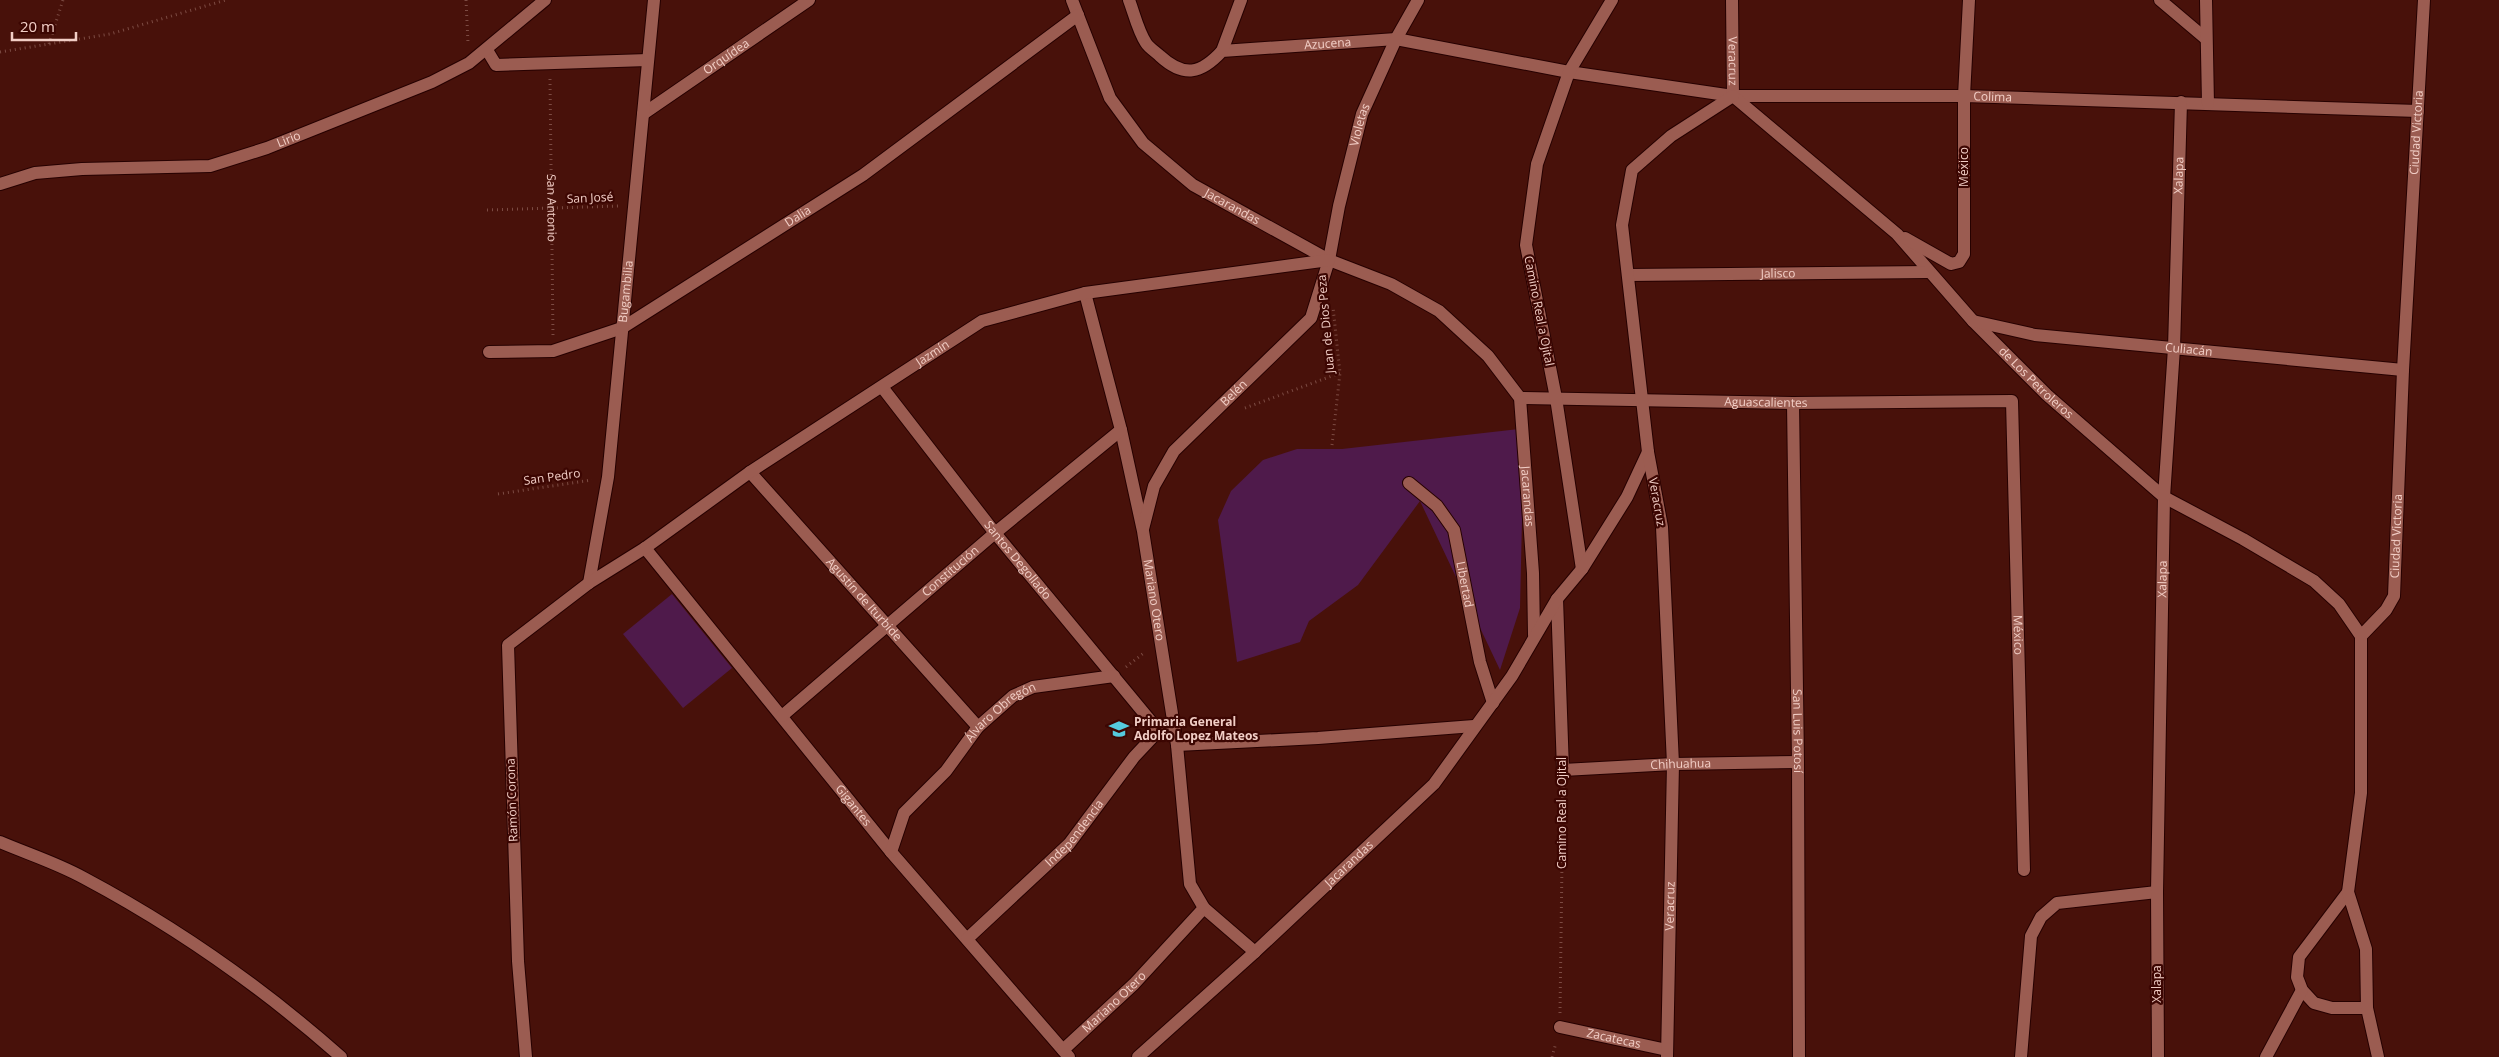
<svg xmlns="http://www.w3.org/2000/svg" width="2499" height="1057" viewBox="0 0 2499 1057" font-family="'Open Sans',sans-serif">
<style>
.green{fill:#4f1a4b}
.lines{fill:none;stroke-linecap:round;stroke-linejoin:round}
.minor-casing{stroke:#260100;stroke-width:14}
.secondary-casing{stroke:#260100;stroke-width:14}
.path{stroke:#7c4b43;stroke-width:3;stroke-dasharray:1 4;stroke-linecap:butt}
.minor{stroke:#9b5c51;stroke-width:12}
.secondary{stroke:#9b5c51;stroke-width:12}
.labels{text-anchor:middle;stroke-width:4.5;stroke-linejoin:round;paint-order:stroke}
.street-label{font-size:12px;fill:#f2cec6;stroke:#3c0602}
.poi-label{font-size:12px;font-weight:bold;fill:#f2cec6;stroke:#3c0602;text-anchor:start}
</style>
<rect width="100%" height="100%" fill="#48110a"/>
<g class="green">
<path d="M1519 429 1522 519 1520 608 1500 670 1420 501 1358 585 1309 621 1300 642 1237 662 1218 520 1231 491 1263 460 1297 449H1342Z"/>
<path d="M672 594 732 668 683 708 623 634Z"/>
</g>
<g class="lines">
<defs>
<g id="minor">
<path id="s2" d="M1072 0 1110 98 1143 143 1193 185 1329 260 1391 284 1439 311 1488 356 1520 398 1533 573 1534 635"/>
<path id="s3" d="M1129 0C1134 13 1138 31 1146 43 1149 48 1156 52 1160 56 1184 78 1201 74 1222 51L1396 39 1569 72 1733 96H1964L2418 111"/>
<path id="s4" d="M1732 0 1733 96"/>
<path d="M2160 0 2205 38"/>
<path d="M2206 0 2208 104"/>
<path d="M487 50 496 65 648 60"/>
<path d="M1222 51 1241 0"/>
<path id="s5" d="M1733 96 1897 234 1973 321 2047 395 2164 497 2243 539 2314 581 2339 604 2361 636"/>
<path id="s6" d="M643 114 809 0"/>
<path id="s7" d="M0 184 35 173 82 169 210 166 267 148 432 82 469 63 545 0"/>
<path d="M1905 238 1951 264 1959 262 1964 254V96L1969 0"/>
<path id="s8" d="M1628 275 1929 272"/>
<path id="s9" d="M1085 293 1121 430 1143 531 1177 745 1190 884 1204 908 1255 952"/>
<path id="s10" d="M1973 321 2035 335 2403 370"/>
<path id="s11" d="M489 352 553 351 622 328 863 175 1078 15"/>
<path id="s12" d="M882 387 995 533 1158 730"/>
<path id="s13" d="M1520 398 1793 403 2012 401 2024 870"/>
<path id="s14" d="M1793 403 1798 762 1799 1057"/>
<path id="s15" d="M750 472 978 727"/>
<path id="s16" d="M1409 483 1437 506 1454 530 1480 662 1493 703"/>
<path id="s17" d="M1143 529 1154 486 1174 451 1311 318 1329 260 1339 206 1362 114 1396 39 1418 0"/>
<path id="s18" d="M645 548 891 852 1069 1057"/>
<path d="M1582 569 1556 398 1526 245 1537 164 1569 72 1612 0"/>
<path id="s19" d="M589 583 608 477 654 0"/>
<path id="s20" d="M1557 599 1563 770 1673 764 1798 762"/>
<path id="s21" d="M782 716 995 533 1121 430"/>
<path d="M1177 745 1318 738 1474 726"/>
<path id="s22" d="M891 852 904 813 946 771 978 727 1013 696 1033 687 1114 676"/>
<path d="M2348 892 2299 957 2297 977 2302 990 2314 1003 2332 1008H2367"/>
<path id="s23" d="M967 939 1069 844 1134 757 1164 725"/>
<path id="s24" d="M1560 1027 1667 1050"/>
<path id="s25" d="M1063 1050 1134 984 1204 908"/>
<path id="s26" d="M526 1057 518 961 508 645 589 583 645 548 750 472 982 321 1085 293 1329 260"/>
<path id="s27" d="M1138 1057 1255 952 1434 784 1512 676 1557 599 1582 569 1627 497 1648 452"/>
<path id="s28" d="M1667 1057 1673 764 1662 527 1648 452 1622 225 1632 170 1671 136 1733 96"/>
<path d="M2021 1057 2031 936 2041 917 2057 903 2157 892"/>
<path id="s29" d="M2158 1057 2157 892 2164 497 2174 348 2181 102"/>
<path d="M2266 1057 2302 990"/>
<path id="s30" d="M2378 1057 2367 1008 2366 949 2348 892 2361 793V636L2386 610 2394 596 2403 370 2424 0"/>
</g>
<path id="secondary" d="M0 842C28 854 57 863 84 878 176 927 263 988 341 1057"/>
</defs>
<use href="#minor" class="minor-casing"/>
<use href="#secondary" class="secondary-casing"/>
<g class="path">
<path d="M466 0 468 43"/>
<path d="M49 44 63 0"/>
<path d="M0 52 110 34 226 0"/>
<path id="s1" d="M550 79 553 336"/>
<path d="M487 210 619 206"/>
<path d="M1245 408 1340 373"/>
<path d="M1332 445 1340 373 1333 307"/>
<path d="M498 494 592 480"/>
<path d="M1126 667 1145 652"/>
<path d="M1560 1013 1563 786"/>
<path d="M1552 1057 1556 1043"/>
</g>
<use href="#minor" class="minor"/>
<use href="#secondary" class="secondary"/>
</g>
<defs>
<symbol id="school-bare" viewBox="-9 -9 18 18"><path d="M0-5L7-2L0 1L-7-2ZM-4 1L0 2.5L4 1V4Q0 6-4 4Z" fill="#55cade" stroke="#3c0602" stroke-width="2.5" paint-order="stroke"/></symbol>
</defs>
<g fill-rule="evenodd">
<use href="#school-bare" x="1105" y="715" width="28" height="28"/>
</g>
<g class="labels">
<g class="street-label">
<text dy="4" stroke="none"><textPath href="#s3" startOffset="244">Azucena</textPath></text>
<text dy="4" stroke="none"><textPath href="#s6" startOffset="101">Orquídea</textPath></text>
<text dy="4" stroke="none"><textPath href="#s4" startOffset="61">Veracruz</textPath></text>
<text dy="4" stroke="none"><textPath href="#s3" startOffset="914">Colima</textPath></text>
<text dy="4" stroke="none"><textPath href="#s17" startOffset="475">Violetas</textPath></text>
<text dy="4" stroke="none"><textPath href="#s30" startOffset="942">Ciudad Victoria</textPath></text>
<text dy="4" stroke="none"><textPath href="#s7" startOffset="295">Lirio</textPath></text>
<text transform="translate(1964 167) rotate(-90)" y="4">México</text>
<text dy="4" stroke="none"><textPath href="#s29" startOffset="882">Xalapa</textPath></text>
<text transform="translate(590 198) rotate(-3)" y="4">San José</text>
<text dy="4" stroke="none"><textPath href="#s1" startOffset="129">San Antonio</textPath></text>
<text dy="4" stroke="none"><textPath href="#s2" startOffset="271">Jacarandas</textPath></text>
<text dy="4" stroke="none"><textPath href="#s11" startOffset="345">Dalia</textPath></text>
<text dy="4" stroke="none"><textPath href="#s8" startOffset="150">Jalisco</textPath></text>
<text dy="4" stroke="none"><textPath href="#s19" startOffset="294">Bugambilia</textPath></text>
<text transform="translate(1539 311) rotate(79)" y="4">Camino Real a Ojital</text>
<text transform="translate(1326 324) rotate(-95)" y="4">Juan de Dios Peza</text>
<text dy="4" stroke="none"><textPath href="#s10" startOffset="218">Culiacán</textPath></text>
<text dy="4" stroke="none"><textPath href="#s26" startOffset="928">Jazmín</textPath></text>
<text dy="4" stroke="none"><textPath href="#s5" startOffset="418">de Los Petroleros</textPath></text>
<text dy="4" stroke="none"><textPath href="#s17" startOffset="168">Belén</textPath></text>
<text dy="4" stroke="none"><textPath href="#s13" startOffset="246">Aguascalientes</textPath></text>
<text transform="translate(552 477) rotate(-8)" y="4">San Pedro</text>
<text dy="4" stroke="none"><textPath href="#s2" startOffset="721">Jacarandas</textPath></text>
<text transform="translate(1657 502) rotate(80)" y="4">Veracruz</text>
<text dy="4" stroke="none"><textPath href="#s30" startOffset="538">Ciudad Victoria</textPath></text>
<text dy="4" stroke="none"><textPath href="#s12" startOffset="220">Santos Degollado</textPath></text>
<text dy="4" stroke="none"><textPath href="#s21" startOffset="222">Constitución</textPath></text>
<text dy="4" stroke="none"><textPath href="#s29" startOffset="478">Xalapa</textPath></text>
<text dy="4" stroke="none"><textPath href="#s16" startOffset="121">Libertad</textPath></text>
<text dy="4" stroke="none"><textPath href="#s15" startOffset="171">Agustín de Iturbide</textPath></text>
<text dy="4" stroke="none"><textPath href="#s9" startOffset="315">Mariano Otero</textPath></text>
<text dy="4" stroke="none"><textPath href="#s13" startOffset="726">México</textPath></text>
<text dy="4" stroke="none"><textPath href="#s22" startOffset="182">Álvaro Obregón</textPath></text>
<text dy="4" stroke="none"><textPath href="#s14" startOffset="328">San Luis Potosí</textPath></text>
<text dy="4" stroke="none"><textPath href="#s20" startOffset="289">Chihuahua</textPath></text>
<text transform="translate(512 800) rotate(-92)" y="4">Ramón Corona</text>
<text dy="4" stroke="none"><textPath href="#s18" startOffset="331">Gigantes</textPath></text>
<text transform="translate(1562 813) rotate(-90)" y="4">Camino Real a Ojital</text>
<text dy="4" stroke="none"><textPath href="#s23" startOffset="151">Independencia</textPath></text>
<text dy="4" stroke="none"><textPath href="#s27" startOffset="286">Jacarandas</textPath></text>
<text dy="4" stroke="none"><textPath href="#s28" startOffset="151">Veracruz</textPath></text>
<text transform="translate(2157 984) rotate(-90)" y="4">Xalapa</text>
<text dy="4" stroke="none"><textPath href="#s25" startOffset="70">Mariano Otero</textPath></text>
<text dy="4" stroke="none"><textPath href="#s24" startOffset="55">Zacatecas</textPath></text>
</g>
<g class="poi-label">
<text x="1134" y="726">Primaria General<tspan x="1134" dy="14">Adolfo Lopez Mateos</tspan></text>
</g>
</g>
<path d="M12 32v8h64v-8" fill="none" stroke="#f2cec6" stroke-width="2.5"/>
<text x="20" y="32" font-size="15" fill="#f2cec6" stroke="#3c0602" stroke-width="4" paint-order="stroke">20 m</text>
</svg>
